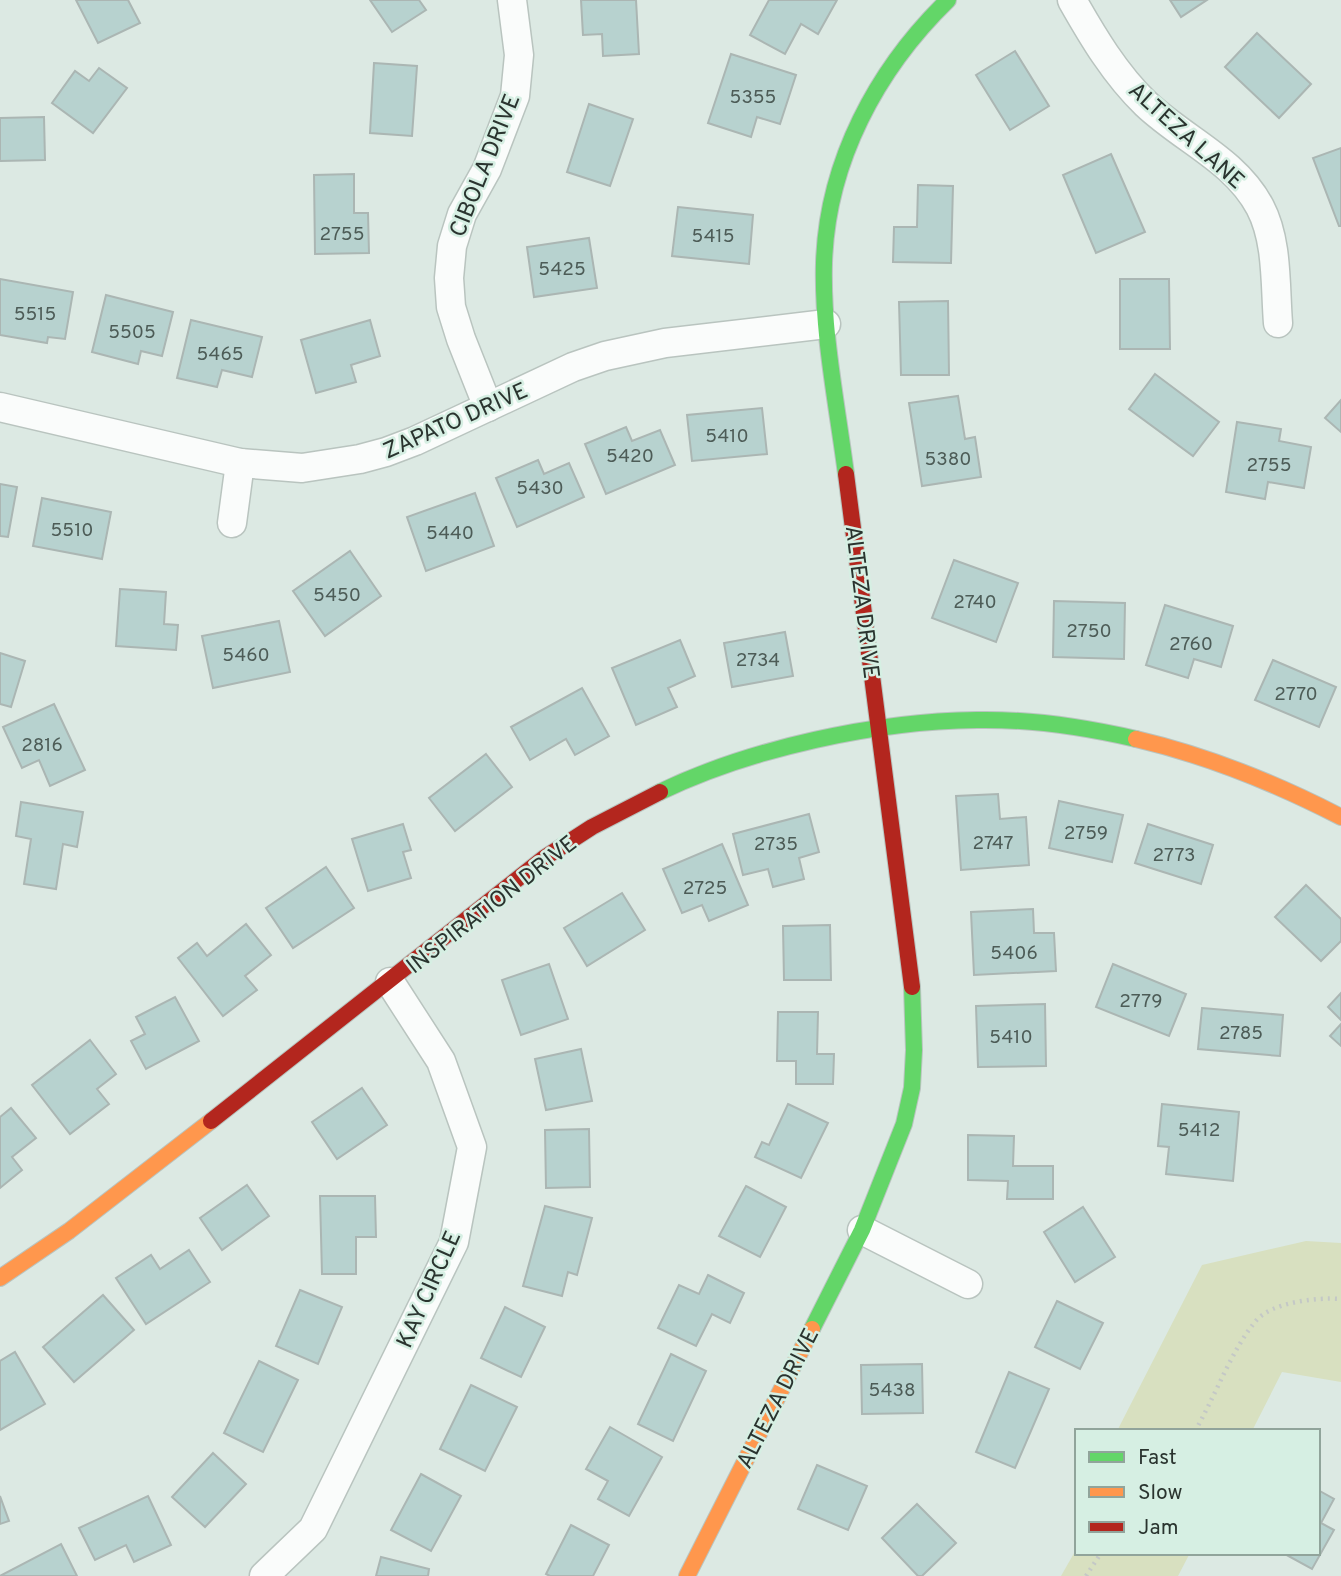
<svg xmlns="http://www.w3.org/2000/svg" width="1341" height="1576" viewBox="0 0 1341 1576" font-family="Overpass,sans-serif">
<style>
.green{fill:#d8e0c0}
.building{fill:#b7d2cf;stroke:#abb6b3;stroke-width:2}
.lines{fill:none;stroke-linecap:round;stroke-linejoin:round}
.street-casing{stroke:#b9c4bf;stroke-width:31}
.fast-casing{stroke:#b9c4bf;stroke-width:18}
.slow-casing{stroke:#b9c4bf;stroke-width:18}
.jam-casing{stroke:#b9c4bf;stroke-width:18}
.path{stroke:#c4c8c6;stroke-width:4.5;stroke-dasharray:2 5;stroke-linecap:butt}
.street{stroke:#fafcfb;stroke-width:28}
.fast{stroke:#63d668;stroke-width:16}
.slow{stroke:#ff974d;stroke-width:16}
.jam{stroke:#b3261e;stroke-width:16}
.labels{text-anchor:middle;stroke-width:5;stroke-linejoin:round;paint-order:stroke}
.number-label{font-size:19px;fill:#4d5c57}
.street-label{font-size:23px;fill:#2a342f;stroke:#d6efe3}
</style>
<rect width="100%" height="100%" fill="#dce9e3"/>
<g class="green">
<path d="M1306 1241 1341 1243V1382L1282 1372 1252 1431H1117L1202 1265Z"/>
<path d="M1077 1548V1553H1190L1178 1576H1061Z"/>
</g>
<g class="building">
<path d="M76 0H128L140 23 98 43Z"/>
<path d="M370 0H419L426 10 392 32Z"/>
<path d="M581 0H636L639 54 603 56 602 34 583 35Z"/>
<path d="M769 0H837L818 34 801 24 785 54 750 35Z"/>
<path d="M1170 0H1207L1181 17Z"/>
<path d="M1257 33 1311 84 1279 118 1225 67Z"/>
<path d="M1015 51 1049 106 1010 130 976 75Z"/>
<path d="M731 54 796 75 780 124 757 117 751 137 708 123Z"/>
<path d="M374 63 417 66 412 136 370 133Z"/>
<path d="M99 68 127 88 93 133 52 103 75 71 89 81Z"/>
<path d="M589 104 633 119 610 186 567 172Z"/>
<path d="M44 117 45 160 0 161V118Z"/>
<path d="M1341 148V226H1339L1313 158Z"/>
<path d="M1111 154 1145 232 1096 253 1063 175Z"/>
<path d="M354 174V213H368L369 253 315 254 314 175Z"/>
<path d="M918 185 953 186 951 263 893 262 894 227H917Z"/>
<path d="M678 207 753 215 749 264 672 256Z"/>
<path d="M589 238 597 288 534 297 527 247Z"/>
<path d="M0 279 73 292 65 339 48 337 47 343 0 335Z"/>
<path d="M1120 279H1169L1170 349H1120Z"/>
<path d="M106 295 173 312 162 356 141 351 138 364 92 352Z"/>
<path d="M948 301 949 375H901L899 302Z"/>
<path d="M191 320 262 337 252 377 222 370 217 387 177 378Z"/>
<path d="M370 320 380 356 351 365 356 382 316 393 301 340Z"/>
<path d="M1155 374 1219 422 1193 456 1129 409Z"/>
<path d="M958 396 965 439 975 437 981 477 922 486 909 403Z"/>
<path d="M1341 400V432L1325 418Z"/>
<path d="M762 408 767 454 692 461 687 415Z"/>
<path d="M1237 422 1281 429 1279 441 1311 447 1304 488 1268 482 1265 499 1226 492Z"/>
<path d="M626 427 632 441 660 430 675 465 606 494 585 444Z"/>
<path d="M538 460 544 474 569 463 584 497 517 527 496 478Z"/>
<path d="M0 484 17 487 8 537 0 536Z"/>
<path d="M475 493 494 546 426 571 407 517Z"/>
<path d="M42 498 111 512 102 559 33 546Z"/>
<path d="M350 551 381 596 325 636 293 591Z"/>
<path d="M954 560 1018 583 996 642 932 618Z"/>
<path d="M120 589 166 592 164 624 178 625 176 650 116 646Z"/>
<path d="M1054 601 1125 603 1124 659 1053 657Z"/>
<path d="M1165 605 1233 626 1221 667 1194 659 1188 678 1146 665Z"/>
<path d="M279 621 290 672 213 688 202 636Z"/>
<path d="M785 632 793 676 732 687 724 643Z"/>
<path d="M680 640 695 676 668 688 677 707 636 725 612 668Z"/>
<path d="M0 653 25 661 11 707 0 704Z"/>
<path d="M1273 660 1336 687 1319 727 1255 700Z"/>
<path d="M582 688 609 736 575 755 566 739 530 760 511 727Z"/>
<path d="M54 704 85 770 50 786 39 760 22 768 3 727Z"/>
<path d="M486 754 512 787 455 831 429 798Z"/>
<path d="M998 794 1000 819 1026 817 1029 865 961 870 956 796Z"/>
<path d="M1059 801 1123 815 1112 862 1049 848Z"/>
<path d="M21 802 83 812 77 847 63 844 56 889 24 884 31 839 16 836Z"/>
<path d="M809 814 819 852 799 858 804 879 773 887 768 869 743 875 733 834Z"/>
<path d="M403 824 411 850 403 852 411 878 368 891 352 839Z"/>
<path d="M1148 824 1213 845 1201 884 1135 863Z"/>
<path d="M722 844 748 905 709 921 702 905 682 913 663 869Z"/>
<path d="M326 867 354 908 293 948 266 908Z"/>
<path d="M1306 885 1341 919V941L1321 961 1275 917Z"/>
<path d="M622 893 645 930 587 966 564 928Z"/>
<path d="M1033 909 1034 933H1054L1056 971 974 975 971 912Z"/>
<path d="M246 924 271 955 245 976 257 990 223 1016 178 958 197 943 207 956Z"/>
<path d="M830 925 831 980H784L783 926Z"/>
<path d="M549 964 568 1019 521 1035 502 980Z"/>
<path d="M1113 964 1186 994 1169 1036 1096 1007Z"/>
<path d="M1341 993V1020L1328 1007Z"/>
<path d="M175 997 199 1041 146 1069 131 1041 145 1034 136 1017Z"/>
<path d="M1045 1004 1046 1066 978 1067 976 1006Z"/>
<path d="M1202 1008 1283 1015 1280 1056 1198 1049Z"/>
<path d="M778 1012H818L817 1054H834L833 1084H796V1061H777Z"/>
<path d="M1341 1024V1046L1330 1036Z"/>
<path d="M90 1040 116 1074 97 1089 109 1104 70 1134 32 1085Z"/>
<path d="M581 1049 592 1101 546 1110 535 1059Z"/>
<path d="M362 1088 387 1125 337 1159 312 1122Z"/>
<path d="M788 1104 828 1123 801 1178 755 1157 762 1142 769 1145Z"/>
<path d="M1162 1104 1239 1112 1233 1181 1166 1174 1169 1147 1158 1146Z"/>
<path d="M11 1108 36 1138 12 1157 22 1170 0 1188V1117Z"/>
<path d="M589 1129 590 1187 546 1188 545 1130Z"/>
<path d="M968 1135 1014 1136 1013 1166H1053V1199H1007L1008 1181 968 1180Z"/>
<path d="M247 1185 269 1216 222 1250 200 1218Z"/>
<path d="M746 1186 786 1207 760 1257 719 1236Z"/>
<path d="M320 1196H375L376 1237H356V1274H322Z"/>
<path d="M545 1206 592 1218 577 1275 568 1272 562 1296 523 1286Z"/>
<path d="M1083 1207 1115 1257 1075 1282 1044 1232Z"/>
<path d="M189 1250 210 1282 146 1324 116 1278 151 1255 160 1269Z"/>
<path d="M708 1275 744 1293 730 1323 712 1314 696 1346 658 1328 679 1285 699 1294Z"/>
<path d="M300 1290 342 1307 318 1364 276 1346Z"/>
<path d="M103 1295 134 1330 74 1382 43 1347Z"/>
<path d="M1057 1301 1103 1323 1080 1369 1035 1347Z"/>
<path d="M505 1307 545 1327 521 1377 481 1358Z"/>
<path d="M15 1352 45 1404 0 1430V1361Z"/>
<path d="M671 1354 706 1371 673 1441 638 1424Z"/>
<path d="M259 1361 298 1380 263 1452 224 1433Z"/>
<path d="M922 1364 923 1413 862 1414 861 1365Z"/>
<path d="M1009 1372 1049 1389 1015 1468 976 1452Z"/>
<path d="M471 1385 517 1407 485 1471 440 1449Z"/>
<path d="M610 1427 662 1457 629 1516 598 1499 608 1481 586 1469Z"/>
<path d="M213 1453 246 1484 205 1527 172 1497Z"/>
<path d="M817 1465 867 1486 848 1530 798 1509Z"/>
<path d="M421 1474 461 1496 431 1551 391 1530Z"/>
<path d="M1318 1490 1334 1499 1321 1523 1334 1530 1312 1569 1283 1553H1318Z"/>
<path d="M0 1496 9 1521 0 1524Z"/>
<path d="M148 1496 171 1545 134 1562 126 1545 95 1560 79 1528Z"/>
<path d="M917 1504 956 1543 922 1576H918L882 1538Z"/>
<path d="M571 1525 609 1545 593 1576H550L546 1574Z"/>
<path d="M61 1544 77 1576H0Z"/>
<path d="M381 1557 429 1569 428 1576H376Z"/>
</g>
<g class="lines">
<defs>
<g id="street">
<path d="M1072 0C1093 37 1115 74 1146 104 1184 140 1235 160 1260 207 1278 241 1275 286 1278 323"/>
<path d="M0 407 240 463 302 468 360 459 386 452 415 441 573 367 605 356 665 343 826 324"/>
<path d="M488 407 461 339 451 307 449 278 452 246 462 214 487 169 515 96 519 55 512 0"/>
<path d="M232 523 240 463"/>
<path d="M862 1230 968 1284"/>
<path d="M264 1576 313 1529 454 1242 472 1147 441 1061 390 982"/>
</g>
<g id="fast">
<path d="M846 474C837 404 822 333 824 263 827 162 877 69 948 0"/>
<path d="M660 792C751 748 877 721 977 720 1030 719 1084 727 1136 739"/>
<path d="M812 1329 862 1230 904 1124 912 1088 914 1050 912 987"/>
</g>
<g id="slow">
<path d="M1136 739C1209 756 1275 783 1341 817"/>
<path d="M0 1278 69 1231 211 1121"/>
<path d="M687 1576 812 1329"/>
</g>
<g id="jam">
<path d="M846 474 912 987"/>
<path d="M211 1121 544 858 592 827 660 792"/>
</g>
</defs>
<use href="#street" class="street-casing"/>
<use href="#fast" class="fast-casing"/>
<use href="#slow" class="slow-casing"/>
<use href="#jam" class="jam-casing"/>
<g class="path">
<path d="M1195 1431C1215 1397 1231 1351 1255 1322 1270 1302 1318 1297 1341 1299"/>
<path d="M1086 1576 1101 1553"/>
</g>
<use href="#street" class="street"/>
<use href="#fast" class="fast"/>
<use href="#slow" class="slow"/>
<use href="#jam" class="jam"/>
</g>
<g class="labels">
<g class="number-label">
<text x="753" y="103">5355</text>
<text x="342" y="240">2755</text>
<text x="713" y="242">5415</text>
<text x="562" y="275">5425</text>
<text x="35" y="320">5515</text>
<text x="132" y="338">5505</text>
<text x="220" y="360">5465</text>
<text x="727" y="442">5410</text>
<text x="630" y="462">5420</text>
<text x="948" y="465">5380</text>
<text x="1269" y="471">2755</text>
<text x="540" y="494">5430</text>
<text x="72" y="536">5510</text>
<text x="450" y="539">5440</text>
<text x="337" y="601">5450</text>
<text x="975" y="608">2740</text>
<text x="1089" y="637">2750</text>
<text x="1191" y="650">2760</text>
<text x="246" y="661">5460</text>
<text x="758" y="666">2734</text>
<text x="1296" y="700">2770</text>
<text x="42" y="751">2816</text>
<text x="1086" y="839">2759</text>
<text x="993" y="849">2747</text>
<text x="776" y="850">2735</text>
<text x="1174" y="861">2773</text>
<text x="705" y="894">2725</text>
<text x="1014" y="959">5406</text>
<text x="1141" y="1007">2779</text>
<text x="1241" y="1039">2785</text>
<text x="1011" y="1043">5410</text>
<text x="1199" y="1136">5412</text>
<text x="892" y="1396">5438</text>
</g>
<g class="street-label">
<text transform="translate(1187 135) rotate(42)" y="8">ALTEZA LANE</text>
<text transform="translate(484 165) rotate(-68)" y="8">CIBOLA DRIVE</text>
<text transform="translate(455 420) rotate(-24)" y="8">ZAPATO DRIVE</text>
<text transform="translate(863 602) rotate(83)" y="8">ALTEZA DRIVE</text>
<text transform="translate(491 904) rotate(-38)" y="8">INSPIRATION DRIVE</text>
<text transform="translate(428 1289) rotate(-66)" y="8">KAY CIRCLE</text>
<text transform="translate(777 1398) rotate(-63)" y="8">ALTEZA DRIVE</text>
</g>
</g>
<rect x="1075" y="1429" width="245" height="126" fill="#d6efe3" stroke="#91a49b" stroke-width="2"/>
<rect x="1089" y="1452" width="35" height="10" fill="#63d668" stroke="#91a49b" stroke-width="2"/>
<text x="1138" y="1464" font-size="21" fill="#2a342f">Fast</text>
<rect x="1089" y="1487" width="35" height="10" fill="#ff974d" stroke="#91a49b" stroke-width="2"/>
<text x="1138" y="1499" font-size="21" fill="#2a342f">Slow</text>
<rect x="1089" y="1522" width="35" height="10" fill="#b3261e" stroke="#91a49b" stroke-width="2"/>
<text x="1138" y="1534" font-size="21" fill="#2a342f">Jam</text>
</svg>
